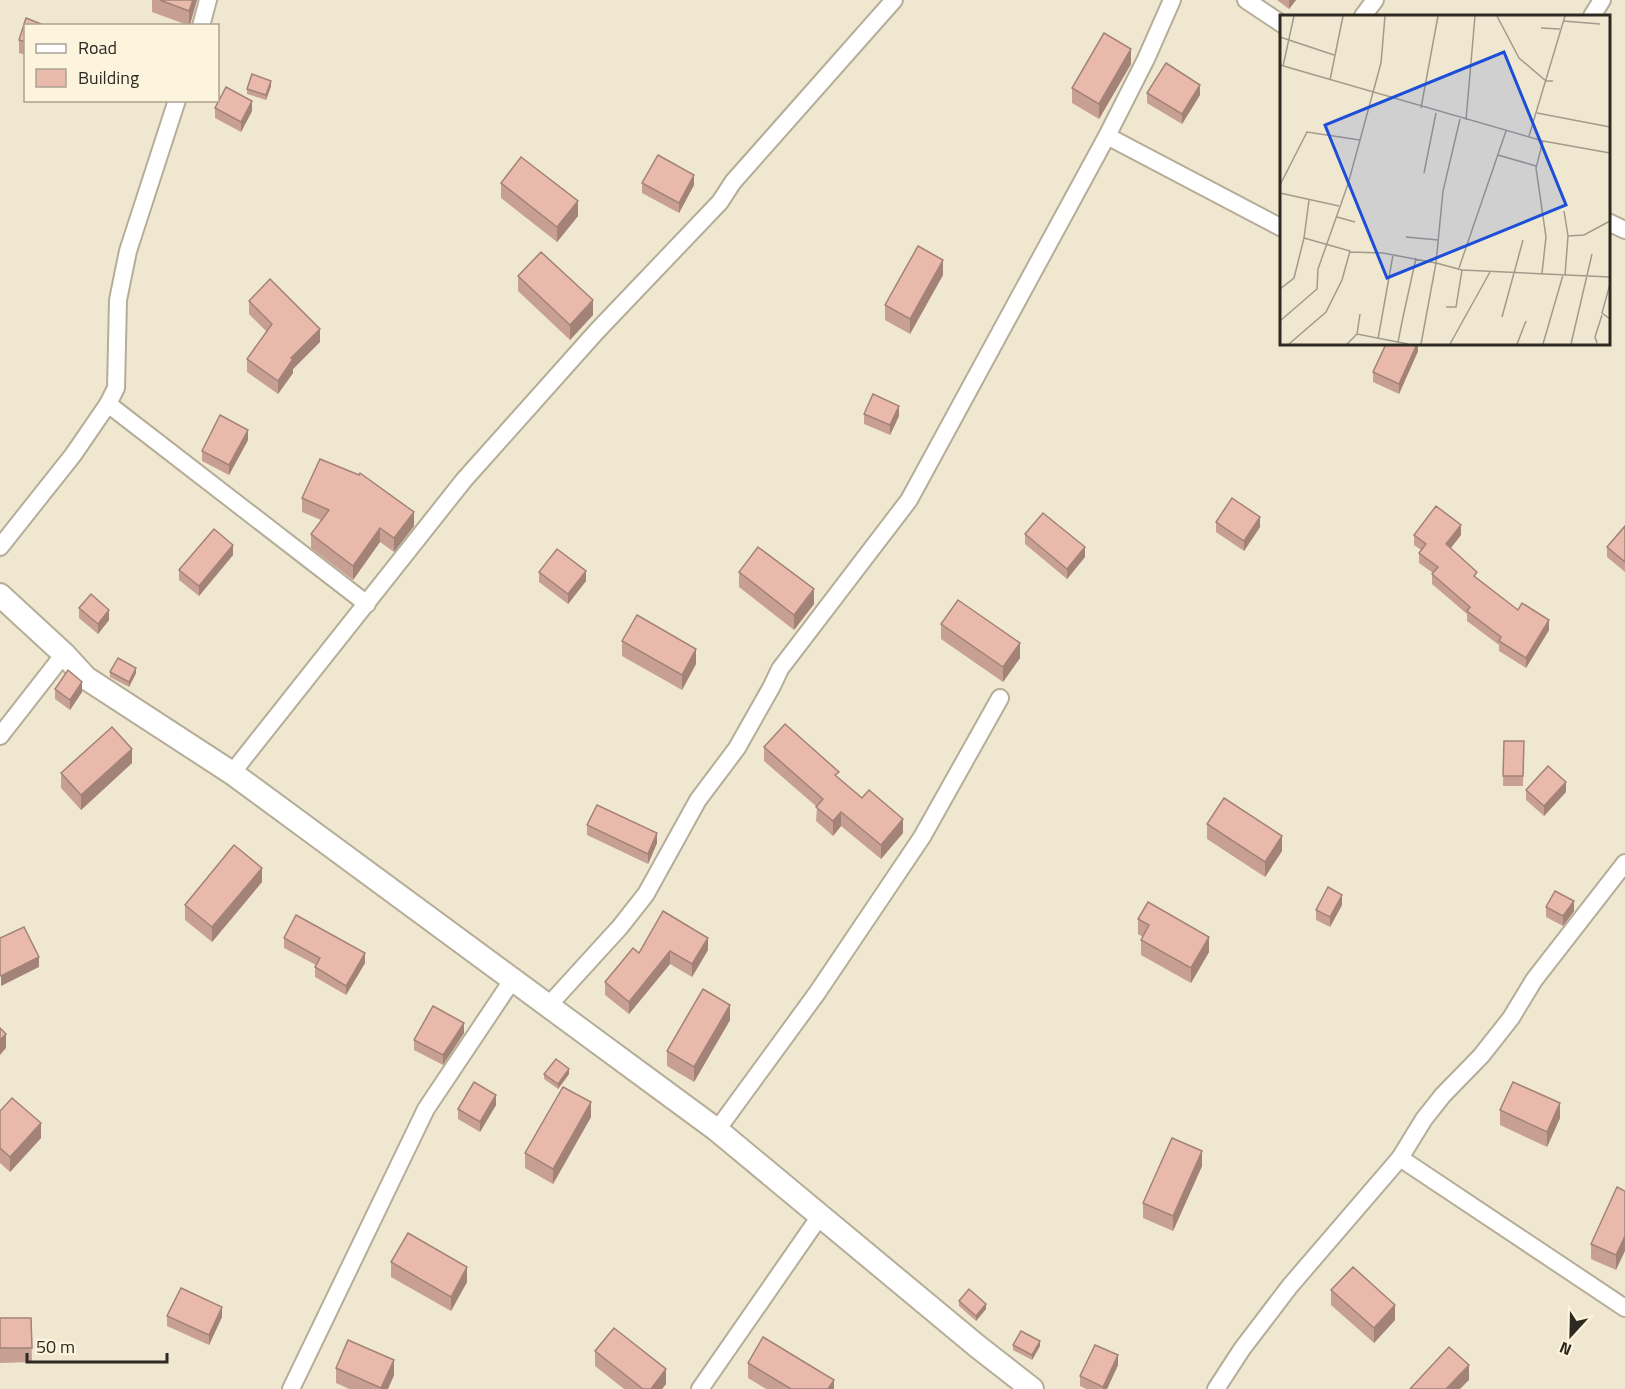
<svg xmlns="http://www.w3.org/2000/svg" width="1625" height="1389" viewBox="0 0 1625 1389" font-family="'Titillium Web',sans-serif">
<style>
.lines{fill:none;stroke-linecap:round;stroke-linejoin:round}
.street-casing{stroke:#b5ad98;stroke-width:20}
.secondary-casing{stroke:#b5ad98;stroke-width:26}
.street{stroke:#fff;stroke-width:16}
.secondary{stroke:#fff;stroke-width:22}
.wall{fill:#c8a093}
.shaded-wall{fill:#a38278}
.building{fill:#e9baab;stroke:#a38278;stroke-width:1.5}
.inset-road{fill:none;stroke:#a29b8b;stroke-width:1.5}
.view{fill:#1d4ed8;fill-opacity:0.15;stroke:#1d4ed8;stroke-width:3}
.inset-edge{fill:none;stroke:#2e2a22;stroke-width:3}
</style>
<rect width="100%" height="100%" fill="#f0e7d1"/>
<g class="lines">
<defs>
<g id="street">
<path d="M1246 0 1282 24"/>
<path d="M1363 16 1375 0"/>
<path d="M1592 16 1602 0"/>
<path d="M201 26 208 0"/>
<path d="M1107 136 1282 228"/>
<path d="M1608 222 1625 230"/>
<path d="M108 404 367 604"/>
<path d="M0 547 73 455 108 404 116 388 118 300 128 251 177 100"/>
<path d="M0 736 64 654"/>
<path d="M232 773 464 480 597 331 720 202 733 182 894 0"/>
<path d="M548 1006 620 927 646 894 698 800 737 748 772 686 780 669 909 500 1107 136 1146 59 1172 0"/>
<path d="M717 1130 817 993 922 837 1000 698"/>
<path d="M1400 1158 1625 1308"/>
<path d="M291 1389 426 1109 513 979"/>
<path d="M700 1389 820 1216"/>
<path d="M1216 1389 1242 1349 1290 1286 1400 1158 1424 1119 1443 1095 1481 1056 1511 1018 1534 980 1625 863"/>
</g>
<path id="secondary" d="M0 595 64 654 86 678 232 773 717 1130 977 1346 1032 1389"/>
</defs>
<use href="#street" class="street-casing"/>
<use href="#secondary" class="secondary-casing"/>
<use href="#street" class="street"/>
<use href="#secondary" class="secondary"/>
</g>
<g class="wall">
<path d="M152 0H197L190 26 152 12Z"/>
<path d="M1277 0H1296L1289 9Z"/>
<path d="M26 26V55L19 53V40Z"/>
<path d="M1131 64 1099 119 1072 103V88Z"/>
<path d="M271 86 266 100 247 94V89Z"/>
<path d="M1147 93 1200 95 1182 124 1147 103Z"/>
<path d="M215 108 252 111 241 132 215 118Z"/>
<path d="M501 183 578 216 557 242 501 198Z"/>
<path d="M642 183 694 185 679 213 642 193Z"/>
<path d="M943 275 910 334 885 320V305Z"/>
<path d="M518 276 593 315 570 340 518 291Z"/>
<path d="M249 301 320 342 293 369V373L278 394 247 372V359L267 332 249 314Z"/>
<path d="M1418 344V351L1399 394 1373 382V372Z"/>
<path d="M864 414 899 416 890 435 864 424Z"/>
<path d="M248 440 229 475 202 461V451Z"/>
<path d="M302 498 414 526 394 552 380 542 353 580 311 548V534L321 520 302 512Z"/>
<path d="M1216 522 1260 527 1244 551 1216 532Z"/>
<path d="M1625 526V572L1607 557V547Z"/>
<path d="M1025 534 1085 557 1067 579 1025 544Z"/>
<path d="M1414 535H1461L1450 549 1477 579 1518 610 1549 630 1526 668 1499 651V645L1467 621V614L1432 584V574L1433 573 1419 563V553L1421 550 1414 545Z"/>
<path d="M233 555 199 596 179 580V570Z"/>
<path d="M539 572 586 581 568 604 539 582Z"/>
<path d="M739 572 814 604 794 630 739 587Z"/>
<path d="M79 608 109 620 98 634 79 618Z"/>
<path d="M941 624 1020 658 1003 682 941 639Z"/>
<path d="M622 641 696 664 682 690 622 656Z"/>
<path d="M110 672 136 673 129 687 110 677Z"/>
<path d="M55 689 82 692 70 710 55 699Z"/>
<path d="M1504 741H1524L1523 786H1503Z"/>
<path d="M764 747 839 778 903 833 881 859 841 826 833 836 816 821 817 807 764 761Z"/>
<path d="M132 763 81 810 61 788V773Z"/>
<path d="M1526 790 1566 792 1544 816 1526 800Z"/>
<path d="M1207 824 1282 851 1265 877 1207 839Z"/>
<path d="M587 825 657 843 648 864 587 835Z"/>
<path d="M262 882 212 942 185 920V905Z"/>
<path d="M1342 905 1330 927 1316 920V910Z"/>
<path d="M1546 907 1574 911 1563 926 1546 917Z"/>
<path d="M1138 919 1209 952 1191 983 1141 955V940L1143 937 1138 934Z"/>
<path d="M284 938 365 963 346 995 315 977V967L316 965 284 948Z"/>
<path d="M708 950 692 977 670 964 629 1014 605 995V982L639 953Z"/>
<path d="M730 1020 694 1082 667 1066V1051Z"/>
<path d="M464 1033 443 1065 414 1050V1040Z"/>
<path d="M544 1074H569L558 1089 544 1079Z"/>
<path d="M496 1105 480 1132 458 1119V1109Z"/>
<path d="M1500 1110 1560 1118 1547 1147 1500 1125Z"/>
<path d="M0 1111 41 1138 10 1172 0 1163Z"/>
<path d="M591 1117 553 1184 525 1168V1153Z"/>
<path d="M1202 1166 1173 1231 1143 1218V1203Z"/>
<path d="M1625 1191 1616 1270 1591 1259V1244Z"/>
<path d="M391 1262 467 1282 451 1311 391 1277Z"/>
<path d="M1331 1290 1395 1320 1374 1343 1331 1305Z"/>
<path d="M959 1301 986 1309 976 1321 959 1306Z"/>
<path d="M167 1316 222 1317 209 1345 167 1326Z"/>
<path d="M0 1318H31L32 1362 0 1363Z"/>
<path d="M1013 1345 1040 1346 1032 1360 1013 1350Z"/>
<path d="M595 1351 666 1384 662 1389H624L595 1366Z"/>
<path d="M748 1363 834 1389H766L748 1378Z"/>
<path d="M1118 1365 1107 1389H1086L1080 1386V1376Z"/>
<path d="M336 1368 394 1375 388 1389H349L336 1383Z"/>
</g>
<g class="shaded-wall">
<path d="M193 0H197L189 26V11Z"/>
<path d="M1289 0H1296L1289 9Z"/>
<path d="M1131 49V64L1099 119V104Z"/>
<path d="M271 81V86L266 100V95Z"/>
<path d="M1200 85V95L1182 124V114Z"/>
<path d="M252 101V111L241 132V122Z"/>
<path d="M694 175V185L679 213V203Z"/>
<path d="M578 201V216L557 242V227Z"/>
<path d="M943 260V275L910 334V319Z"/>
<path d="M593 300V315L570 340V325Z"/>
<path d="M320 329V342L293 369V373L278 394V381L291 358Z"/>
<path d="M1417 344H1418V351L1399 394V384Z"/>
<path d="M899 406V416L890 435V425Z"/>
<path d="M248 430V440L229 475V465Z"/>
<path d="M414 512V526L394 552V538Z"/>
<path d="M1260 517V527L1244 551V541Z"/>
<path d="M1461 525V535L1446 554V544Z"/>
<path d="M380 528V542L353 580V566Z"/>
<path d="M233 545V555L199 596V586Z"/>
<path d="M1085 547V557L1067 579V569Z"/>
<path d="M586 571V581L568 604V594Z"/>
<path d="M814 589V604L794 630V615Z"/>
<path d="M109 610V620L98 634V624Z"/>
<path d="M1549 620V630L1526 668V658Z"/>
<path d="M1020 643V658L1003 682V667Z"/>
<path d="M696 649V664L682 690V675Z"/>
<path d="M136 668V673L129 687V682Z"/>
<path d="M82 682V692L70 710V700Z"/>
<path d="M132 749V763L81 810V795Z"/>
<path d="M1566 782V792L1544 816V806Z"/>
<path d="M841 812V826L833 836V821Z"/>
<path d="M903 819V833L881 859V845Z"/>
<path d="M657 833V843L648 864V854Z"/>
<path d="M1282 836V851L1265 877V862Z"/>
<path d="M262 868V882L212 942V927Z"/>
<path d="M1342 895V905L1330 927V917Z"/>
<path d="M1574 901V911L1563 926V916Z"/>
<path d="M1209 937V952L1191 983V968Z"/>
<path d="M708 938V950L692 977V964Z"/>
<path d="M670 951V964L629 1014V1002Z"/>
<path d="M365 953V963L346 995V986Z"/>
<path d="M39 957V967L1 986V976Z"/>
<path d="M730 1005V1020L694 1082V1067Z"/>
<path d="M464 1023V1033L443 1065V1055Z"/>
<path d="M6 1034V1048L0 1055V1040Z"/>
<path d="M569 1069V1074L558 1089V1084Z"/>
<path d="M496 1095V1105L480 1132V1122Z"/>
<path d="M591 1102V1117L553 1184V1169Z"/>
<path d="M1560 1103V1118L1547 1147V1132Z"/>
<path d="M41 1123V1138L10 1172V1157Z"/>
<path d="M1202 1151V1166L1173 1231V1216Z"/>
<path d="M1625 1236V1251L1616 1270V1255Z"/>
<path d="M467 1267V1282L451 1311V1297Z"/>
<path d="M986 1304V1309L976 1321V1316Z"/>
<path d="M1395 1305V1320L1374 1343V1328Z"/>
<path d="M222 1307V1317L209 1345V1335Z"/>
<path d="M1040 1341V1346L1032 1360V1355Z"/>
<path d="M1118 1355V1365L1107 1389H1103V1387Z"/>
<path d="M394 1360V1375L388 1389H381Z"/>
<path d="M1469 1365V1380L1460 1389H1446Z"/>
<path d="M666 1369V1384L662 1389H651Z"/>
<path d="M834 1380V1389H828Z"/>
</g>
<g class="building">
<path d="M160 0H193L189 11Z"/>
<path d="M26 18 46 26H26V42L19 40Z"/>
<path d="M1104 33 1131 49 1099 104 1072 88Z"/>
<path d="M1166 63 1200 85 1182 114 1147 93Z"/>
<path d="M252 74 271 81 266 95 247 89Z"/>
<path d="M226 87 252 101 241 122 215 108Z"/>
<path d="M658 155 694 175 679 203 642 183Z"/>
<path d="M521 157 578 201 557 227 501 183Z"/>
<path d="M918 246 943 260 910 319 885 305Z"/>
<path d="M541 252 593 300 570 325 518 276Z"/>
<path d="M270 279 320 329 291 358 293 359 278 381 247 359 272 324 249 301Z"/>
<path d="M1386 344H1417L1399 384 1373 372Z"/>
<path d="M873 394 899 406 890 425 864 414Z"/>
<path d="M220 415 248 430 229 465 202 451Z"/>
<path d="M320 459 359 475 360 473 414 512 394 538 380 528 353 566 311 534 329 510 302 498Z"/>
<path d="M1232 498 1260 517 1244 541 1216 522Z"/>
<path d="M1436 506 1461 525 1446 544 1477 572 1474 576 1518 610 1522 603 1549 620 1526 658 1499 641 1501 637 1467 611 1470 607 1432 574 1438 567 1419 553 1426 544 1414 535Z"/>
<path d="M1043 513 1085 547 1067 569 1025 534Z"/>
<path d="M1625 526V562L1607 547Z"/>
<path d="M214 529 233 545 199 586 179 570Z"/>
<path d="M758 547 814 589 794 615 739 572Z"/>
<path d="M557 549 586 571 568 594 539 572Z"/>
<path d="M91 594 109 610 98 624 79 608Z"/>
<path d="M958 600 1020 643 1003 667 941 624Z"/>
<path d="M637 615 696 649 682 675 622 641Z"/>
<path d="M118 658 136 668 129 682 110 672Z"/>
<path d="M68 670 82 682 70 700 55 689Z"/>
<path d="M785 724 839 772 835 775 862 798 869 790 903 819 881 845 841 812 833 821 816 807 823 799 764 747Z"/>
<path d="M112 727 132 749 81 795 61 773Z"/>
<path d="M1504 741H1524L1523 776H1503Z"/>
<path d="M1548 766 1566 782 1544 806 1526 790Z"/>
<path d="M1224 798 1282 836 1265 862 1207 824Z"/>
<path d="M597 805 657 833 648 854 587 825Z"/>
<path d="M234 845 262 868 212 927 185 905Z"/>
<path d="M1328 887 1342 895 1330 917 1316 910Z"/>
<path d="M1555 891 1574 901 1563 916 1546 907Z"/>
<path d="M1148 902 1209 937 1191 968 1141 940 1149 925 1138 919Z"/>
<path d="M663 911 708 938 692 964 670 951 629 1002 605 982 633 948 639 953Z"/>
<path d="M296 915 365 953 346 986 315 967 320 958 284 938Z"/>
<path d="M24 927 39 957 1 976 0 974V938Z"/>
<path d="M703 989 730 1005 694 1067 667 1051Z"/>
<path d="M433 1006 464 1023 443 1055 414 1040Z"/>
<path d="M0 1028 6 1034 0 1040Z"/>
<path d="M556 1059 569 1069 558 1084 544 1074Z"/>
<path d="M474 1082 496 1095 480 1122 458 1109Z"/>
<path d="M1513 1082 1560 1103 1547 1132 1500 1110Z"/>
<path d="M563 1087 591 1102 553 1169 525 1153Z"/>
<path d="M12 1098 41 1123 10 1157 0 1148V1111Z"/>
<path d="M1172 1138 1202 1151 1173 1216 1143 1203Z"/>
<path d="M1617 1187 1625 1191V1236L1616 1255 1591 1244Z"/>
<path d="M408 1233 467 1267 451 1297 391 1262Z"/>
<path d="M1353 1267 1395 1305 1374 1328 1331 1290Z"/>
<path d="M181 1288 222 1307 209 1335 167 1316Z"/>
<path d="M969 1289 986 1304 976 1316 959 1301Z"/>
<path d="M0 1318H31L32 1348H0Z"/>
<path d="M614 1328 666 1369 651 1389H643L595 1351Z"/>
<path d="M1021 1331 1040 1341 1032 1355 1013 1345Z"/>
<path d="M763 1337 834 1380 828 1389H791L748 1363Z"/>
<path d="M348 1340 394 1360 381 1388 336 1368Z"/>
<path d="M1095 1345 1118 1355 1103 1387 1080 1376Z"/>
<path d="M1449 1347 1469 1365 1446 1389H1410Z"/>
</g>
<g transform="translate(1280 15)">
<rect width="330" height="330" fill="#f0e7d1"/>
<path class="inset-road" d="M217 1 239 43 266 66H273M283 6 320 9M261 13 280 14M0 22 54 40M0 50 263 126 330 138M3 51 14 1M50 65 63 1M141 93 158 1M257 98 330 112M186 105 195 1M249 121 285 1M218 140 256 151M144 158 156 98M0 170 27 117 80 125M0 178 59 191M284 196 288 221 285 260M57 202 75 207M288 221 304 220 330 206M126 222 158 225M24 223 29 185M70 237 103 238 156 248 163 176 180 104M179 253 226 116M262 258 266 222 256 153 263 126M330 269 322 298 330 304M0 274 14 263 24 223 70 236 62 265 46 297 9 329M166 292H176L182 255M123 302 136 243M222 302 243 225M0 306 37 274 38 254 68 169 101 48 105 1M77 319 80 299M98 324 113 240M118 327 123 302M317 328 315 322 322 300M67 329 77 319 128 329M141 329 156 248 182 255 330 262M170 329 210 257M237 329 246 306M263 329 283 260M291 329 312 239"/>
<path class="view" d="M224 37 286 190 107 263 45 110Z"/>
<rect width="330" height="330" class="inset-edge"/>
</g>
<rect x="24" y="24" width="195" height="78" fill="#fdf4de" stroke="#aaa393" stroke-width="1.5"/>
<rect x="36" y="44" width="30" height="9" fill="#ffffff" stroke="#aaa393" stroke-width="1.5"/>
<text x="78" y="54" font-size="18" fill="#2e2a22">Road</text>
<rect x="36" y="69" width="30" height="18" fill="#e9baab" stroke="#aaa393" stroke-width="1.5"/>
<text x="78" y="84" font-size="18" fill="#2e2a22">Building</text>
<g transform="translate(1571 1335) rotate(202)" stroke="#fdf4de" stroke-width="4.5" paint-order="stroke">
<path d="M0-4.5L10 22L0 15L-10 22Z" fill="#2e2a22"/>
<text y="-9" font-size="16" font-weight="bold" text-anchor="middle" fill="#2e2a22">N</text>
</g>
<path d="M27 1353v9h140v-9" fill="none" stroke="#2e2a22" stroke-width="3"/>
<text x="36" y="1353" font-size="18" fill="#2e2a22" stroke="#fdf4de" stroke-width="4.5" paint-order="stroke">50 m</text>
</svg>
